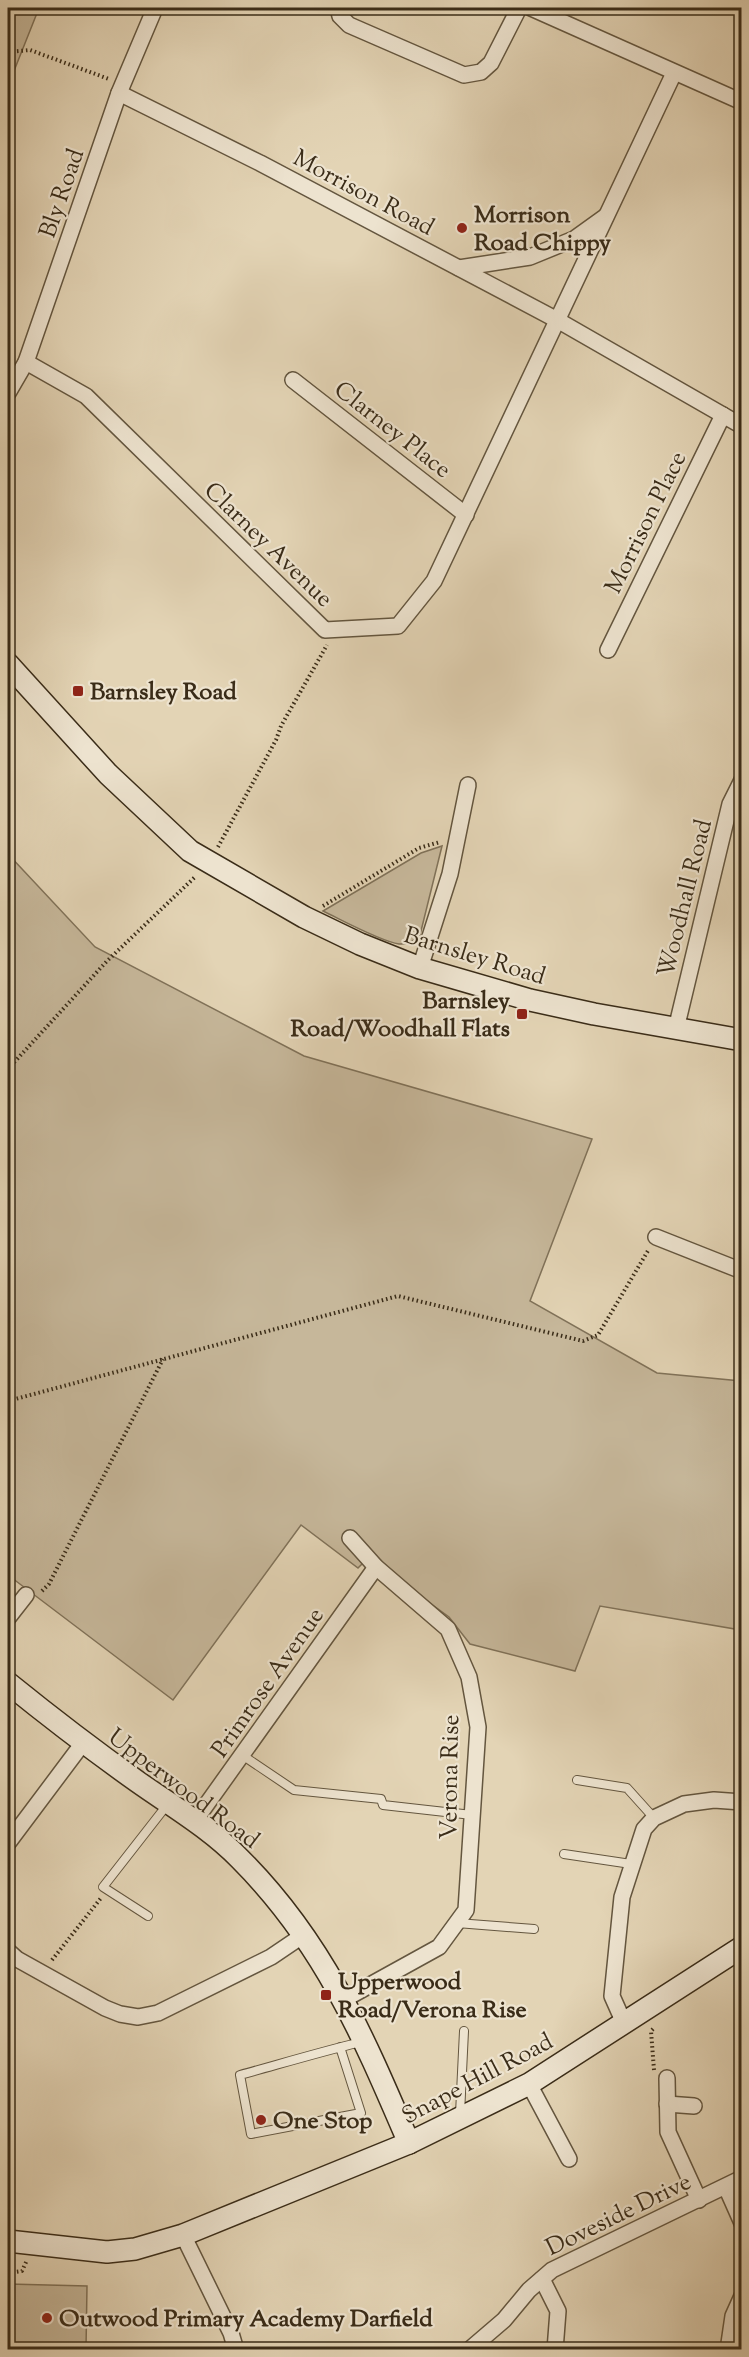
<svg xmlns="http://www.w3.org/2000/svg" width="749" height="2357" viewBox="0 0 749 2357" font-family="'Sorts Mill Goudy',serif">
<style>
.green{fill:#c6b79a;stroke:#807259;stroke-width:1.5}
.lines{fill:none;stroke-linecap:round;stroke-linejoin:round}
.lane-casing{stroke:#64563f;stroke-width:10}
.street-casing{stroke:#64563f;stroke-width:18}
.secondary-casing{stroke:#3a2c18;stroke-width:24}
.path{stroke:#3a2c18;stroke-width:4;stroke-dasharray:1.5 3;stroke-linecap:butt}
.lane{stroke:#ede3cf;stroke-width:8}
.street{stroke:#ede3cf;stroke-width:15}
.secondary{stroke:#ede3cf;stroke-width:21}
.poi-dot{fill:#8f2418;stroke:#ede3cf;stroke-width:2}
.labels{text-anchor:middle;stroke-width:4.5;stroke-linejoin:round;paint-order:stroke}
.street-label{font-size:24px;fill:#3a2c18;stroke:#ede3cf}
.poi-label{font-size:24px;font-weight:bold;fill:#3a2c18;stroke:#ede3cf;text-anchor:start}
</style>
<rect width="100%" height="100%" fill="#e3d4b5"/>
<filter id="stains"><feTurbulence type="fractalNoise" baseFrequency=".00333" numOctaves="4"/><feColorMatrix values="0 0 0 0 .2 0 0 0 0 .09 0 0 0 0 .02 0 0 0 .5 -.17"/></filter>
<radialGradient id="worn" r=".72"><stop offset=".6" stop-color="#630" stop-opacity="0"/><stop offset="1" stop-color="#630" stop-opacity=".3"/></radialGradient>
<g class="green">
<path d="M8 8H39L8 86Z"/>
<path d="M442 846 420 935C414 940 408 945 399 944 380 941 342 920 323 911L421 853Z"/>
<path d="M8 854 95 947 304 1056 592 1139 530 1301 657 1373 741 1381V1630L600 1606 575 1671 470 1644 449 1617 368 1558 358 1568 301 1525 173 1700 8 1575Z"/>
<path d="M8 2284 87 2286 86 2349H8Z"/>
</g>
<g class="lines">
<defs>
<g id="lane">
<path d="M242 1755 294 1790 381 1799 383 1805 472 1815"/>
<path d="M577 1780 627 1788 654 1818"/>
<path d="M564 1854 631 1864"/>
<path d="M148 1916 103 1887 167 1805"/>
<path d="M457 1923 534 1929"/>
<path d="M340 2047 361 2113 251 2134 240 2075C280 2064 320 2052 361 2042"/>
<path d="M460 2114 464 2031"/>
</g>
<g id="street">
<path d="M338 8 340 16 349 25 464 75 481 72 491 63 519 8"/>
<path d="M531 8 742 102"/>
<path d="M119 93 260 163 559 321 742 426"/>
<path d="M459 268 530 257 574 239 606 216"/>
<path d="M26 362 86 396 325 630 398 626 434 581 674 73"/>
<path d="M293 380 466 515"/>
<path d="M8 393 26 362 119 93 155 8"/>
<path d="M608 650 723 415"/>
<path d="M420 968 450 874 468 785"/>
<path d="M676 1029 730 804 742 780"/>
<path d="M656 1237 742 1271"/>
<path d="M8 1618 26 1595"/>
<path d="M194 1822 376 1567"/>
<path d="M8 1843 83 1743"/>
<path d="M8 1951 17 1959 105 2008 120 2014 138 2017 158 2013 271 1957 305 1934"/>
<path d="M343 2000 439 1947 466 1910 478 1727 469 1677 448 1629 376 1567 350 1538"/>
<path d="M624 2023 612 1996 622 1897 644 1829 654 1818 684 1804 714 1800 742 1802"/>
<path d="M667 2078 668 2132 699 2200"/>
<path d="M529 2084 569 2159"/>
<path d="M667 2104 694 2106"/>
<path d="M726 2187 742 2223"/>
<path d="M183 2235 231 2333 236 2350"/>
<path d="M542 2279 558 2311 555 2350"/>
<path d="M469 2350 504 2320 529 2290 552 2270 742 2178"/>
<path d="M728 2350 733 2316 742 2296"/>
</g>
<g id="secondary">
<path d="M8 664 108 774 190 851 304 917 360 944 420 968 530 1000 594 1014 742 1040"/>
<path d="M8 1683C50 1717 93 1750 138 1782 172 1806 211 1829 240 1859 324 1943 363 2036 409 2143"/>
<path d="M8 2241 107 2252 135 2249 183 2235 409 2143 529 2084 742 1947"/>
</g>
</defs>
<use href="#lane" class="lane-casing"/>
<use href="#street" class="street-casing"/>
<use href="#secondary" class="secondary-casing"/>
<g class="path">
<path d="M8 52 30 50 109 79"/>
<path d="M218 847 276 740 281 726 327 645"/>
<path d="M323 906 419 848 440 842"/>
<path d="M8 1069 107 961 195 877"/>
<path d="M8 1401 398 1296 583 1341 598 1335 649 1249"/>
<path d="M42 1591 49 1584 163 1359"/>
<path d="M52 1960 101 1898"/>
<path d="M654 2070 651 2031 654 2028"/>
<path d="M8 2273 22 2271 27 2260"/>
</g>
<use href="#lane" class="lane"/>
<use href="#street" class="street"/>
<use href="#secondary" class="secondary"/>
</g>
<g class="poi-dot">
<circle cx="462" cy="228" r="6"/>
<rect x="72" y="685" width="12" height="12" rx="3"/>
<rect x="516" y="1008" width="12" height="12" rx="3"/>
<rect x="320" y="1989" width="12" height="12" rx="3"/>
<circle cx="261" cy="2120" r="6"/>
<circle cx="47" cy="2318" r="6"/>
</g>
<g class="labels">
<g class="street-label">
<text transform="translate(364 192) rotate(28)" y="8">Morrison Road</text>
<text transform="translate(61 193) rotate(-71)" y="8">Bly Road</text>
<text transform="translate(393 429) rotate(38)" y="8">Clarney Place</text>
<text transform="translate(645 522) rotate(-64)" y="8">Morrison Place</text>
<text transform="translate(269 544) rotate(44)" y="8">Clarney Avenue</text>
<text transform="translate(684 898) rotate(-76)" y="8">Woodhall Road</text>
<text transform="translate(475 955) rotate(17)" y="8">Barnsley Road</text>
<text transform="translate(267 1682) rotate(-55)" y="8">Primrose Avenue</text>
<text transform="translate(449 1777) rotate(-89)" y="8">Verona Rise</text>
<text transform="translate(184 1788) rotate(37)" y="8">Upperwood Road</text>
<text transform="translate(477 2078) rotate(-28)" y="8">Snape Hill Road</text>
<text transform="translate(618 2214) rotate(-26)" y="8">Doveside Drive</text>
</g>
<g class="poi-label">
<text x="474" y="222">Morrison<tspan x="474" dy="28">Road Chippy</tspan></text>
<text x="90" y="699">Barnsley Road</text>
<text x="510" y="1008" text-anchor="end">Barnsley<tspan x="510" dy="28">Road/Woodhall Flats</tspan></text>
<text x="338" y="1989">Upperwood<tspan x="338" dy="28">Road/Verona Rise</tspan></text>
<text x="273" y="2128">One Stop</text>
<text x="59" y="2326">Outwood Primary Academy Darfield</text>
</g>
</g>
<rect width="749" height="2357" fill="none" stroke="#e3d4b5" stroke-width="30"/>
<rect x="9" y="9" width="731" height="2339" fill="none" stroke="#3a2c18" stroke-width="3"/>
<rect x="15" y="15" width="719" height="2327" fill="none" stroke="#3a2c18" stroke-width="1.5"/>
<rect width="100%" height="100%" filter="url(#stains)"/>
<rect width="100%" height="100%" fill="url(#worn)"/>
</svg>
